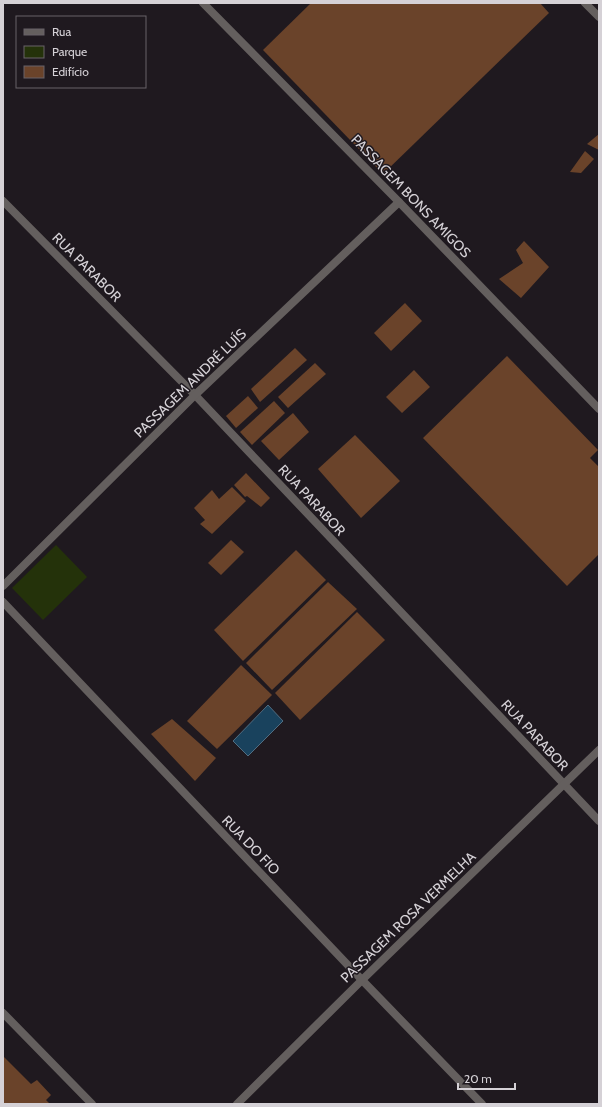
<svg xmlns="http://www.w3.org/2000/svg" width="602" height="1107" viewBox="0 0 602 1107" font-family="Cabin,sans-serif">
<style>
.green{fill:#24320a}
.water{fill:#19425d;stroke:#516d81}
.building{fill:#6a432a}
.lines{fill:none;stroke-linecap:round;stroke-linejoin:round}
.minor{stroke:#645f5e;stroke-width:8}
.labels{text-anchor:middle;stroke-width:3;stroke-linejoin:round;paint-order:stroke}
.street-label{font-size:14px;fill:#d5d1d6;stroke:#1f191f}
</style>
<rect width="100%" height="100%" fill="#1f191f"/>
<path class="green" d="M56 545 87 577 43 620 12 588Z"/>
<path class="water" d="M268 705 283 721 248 756 233 741Z"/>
<g class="building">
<path d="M311 3H540L549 13 383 174 263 50Z"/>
<path d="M599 134V150L587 144Z"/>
<path d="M585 151 594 159 581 173 570 172Z"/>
<path d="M524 241 549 267 521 298 499 279 523 263 516 250Z"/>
<path d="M405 303 422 321 391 351 374 333Z"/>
<path d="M295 348 307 360 260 402 251 389Z"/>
<path d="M507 356 598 450 590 458 599 467V554L567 586 423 438Z"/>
<path d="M315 363 326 374 288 408 278 397Z"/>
<path d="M414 370 430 387 402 413 386 397Z"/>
<path d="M248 396 258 408 236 428 226 416Z"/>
<path d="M274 401 285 413 252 445 240 432Z"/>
<path d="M293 413 309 432 279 460 261 441Z"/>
<path d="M355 435 400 481 361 518 318 469Z"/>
<path d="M246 473 270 498 261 507 247 496 245 497 234 485Z"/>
<path d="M232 487 246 501 212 534 200 524 205 520 194 508 212 490 219 499Z"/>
<path d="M231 540 244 552 221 575 208 563Z"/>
<path d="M296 550 326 580 243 661 214 630Z"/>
<path d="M328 582 357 609 272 690 246 663Z"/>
<path d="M357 612 385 640 300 720 275 693Z"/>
<path d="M241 665 272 695 217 749 187 721Z"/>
<path d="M172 719 216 758 195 781 151 734Z"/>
<path d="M3 1056 31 1084 37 1080 51 1095 46 1100 50 1104H3Z"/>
</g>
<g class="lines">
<g class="minor">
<path d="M203 3 399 202 599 409"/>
<path d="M585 3 599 17"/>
<path d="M3 201 195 395 599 821"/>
<path d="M3 586 195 395 399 202"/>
<path d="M3 602 362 980 482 1104"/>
<path d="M3 1013 92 1104"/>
<path d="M237 1104 362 980 599 750"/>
</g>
</g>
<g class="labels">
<g class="street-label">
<text transform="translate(411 196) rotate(46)" y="5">PASSAGEM BONS AMIGOS</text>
<text transform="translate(87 267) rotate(45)" y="5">RUA PARABOR</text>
<text transform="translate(190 383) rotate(-44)" y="5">PASSAGEM ANDRÉ LUÍS</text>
<text transform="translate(312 500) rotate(47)" y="5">RUA PARABOR</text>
<text transform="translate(535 735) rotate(47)" y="5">RUA PARABOR</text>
<text transform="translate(251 845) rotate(46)" y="5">RUA DO FIO</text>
<text transform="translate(408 917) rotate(-44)" y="5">PASSAGEM ROSA VERMELHA</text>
</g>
</g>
<rect width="602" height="1107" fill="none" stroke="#d5d1d6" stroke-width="8"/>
<rect x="16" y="16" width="130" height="72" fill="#1f191f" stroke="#686368"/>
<rect x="24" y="29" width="20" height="6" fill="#645f5e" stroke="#686368"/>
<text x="52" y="36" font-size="12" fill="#d5d1d6">Rua</text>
<rect x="24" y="46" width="20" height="12" fill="#24320a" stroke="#686368"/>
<text x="52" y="56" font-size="12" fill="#d5d1d6">Parque</text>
<rect x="24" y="66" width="20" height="12" fill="#6a432a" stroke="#686368"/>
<text x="52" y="76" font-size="12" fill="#d5d1d6">Edifício</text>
<path d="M458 1083v6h57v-6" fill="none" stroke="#d5d1d6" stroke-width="2"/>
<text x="464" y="1083" font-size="12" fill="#d5d1d6" stroke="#1f191f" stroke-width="3" paint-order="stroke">20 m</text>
</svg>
